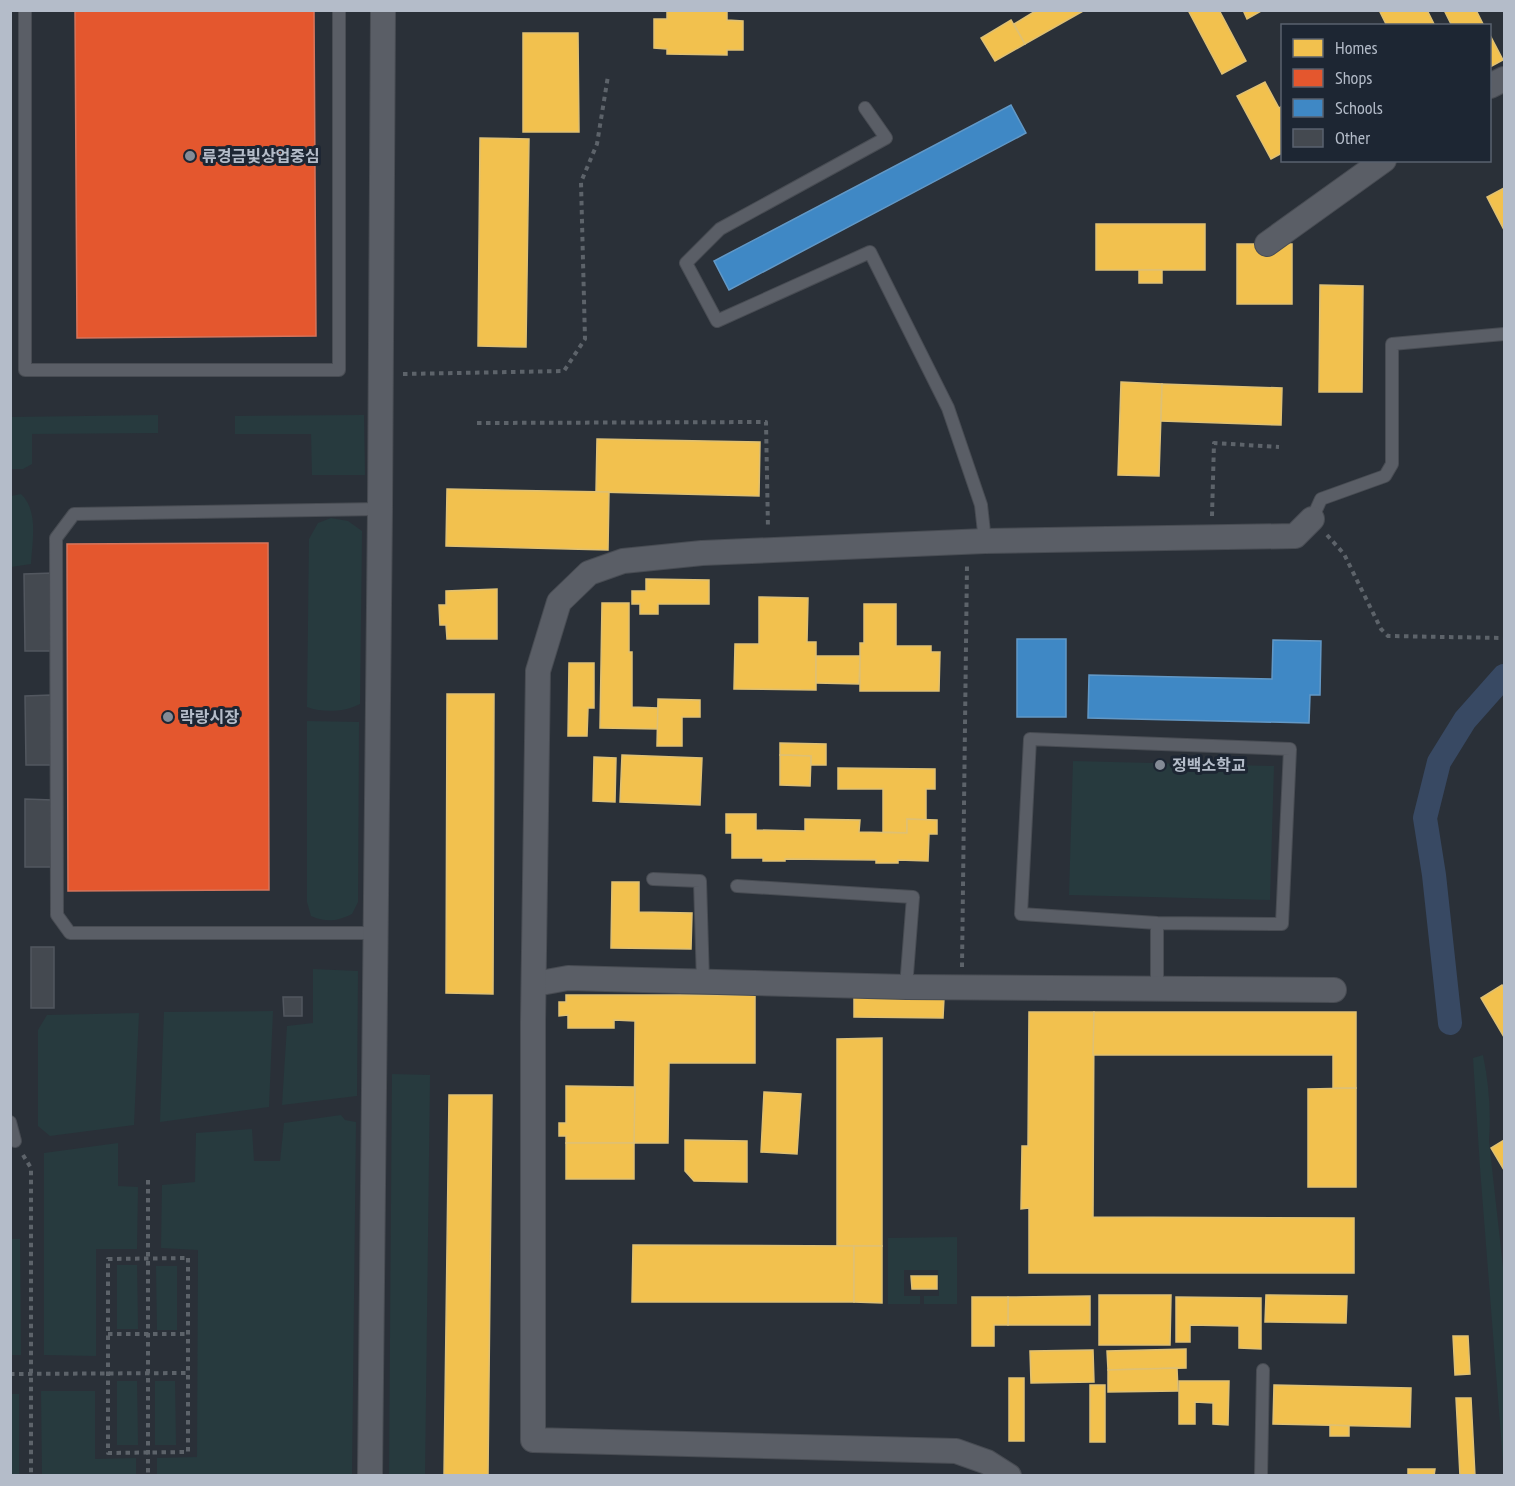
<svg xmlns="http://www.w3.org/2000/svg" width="1515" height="1486" viewBox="0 0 1515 1486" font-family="'PT Sans Narrow','Noto Sans KR',sans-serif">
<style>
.green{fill:#273a3e}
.homes{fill:#f2c14e;stroke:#dfc073;stroke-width:1.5}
.shops{fill:#e4572e;stroke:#d6755c;stroke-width:1.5}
.schools{fill:#3f88c5;stroke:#6298c6;stroke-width:1.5}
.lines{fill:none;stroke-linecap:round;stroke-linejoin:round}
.canal{stroke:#384963;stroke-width:24}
.building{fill:#444950;stroke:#52575f;stroke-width:1.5}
.lane-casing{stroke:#484c53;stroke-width:14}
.street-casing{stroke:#484c53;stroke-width:26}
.path{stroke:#5d636a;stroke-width:4;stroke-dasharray:4.5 4.5;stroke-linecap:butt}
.lane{stroke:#5a5e66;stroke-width:12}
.street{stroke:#5a5e66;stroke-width:24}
.poi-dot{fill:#848b96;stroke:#1d2633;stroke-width:2}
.labels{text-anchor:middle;stroke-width:6;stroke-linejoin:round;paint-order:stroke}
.poi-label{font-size:16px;font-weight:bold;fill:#b4bcc9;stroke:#1d2633;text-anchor:start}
</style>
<rect width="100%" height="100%" fill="#2a3038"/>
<g class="green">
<path d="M158 415V433L32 434V464L23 469H11V417Z"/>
<path d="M364 415 365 475H312L311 434H235V416Z"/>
<path d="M21 494C39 511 32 542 31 564L11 567V496Z"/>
<path d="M331 518 348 521 362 531 360 704C345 712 323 713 307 707L309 539 318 523Z"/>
<path d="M307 721 359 722 358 902 352 914C337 921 327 923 311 916L307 902Z"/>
<path d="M1073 761 1274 766 1270 900 1069 895Z"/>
<path d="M313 969 358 971 357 1096 282 1105 287 1026 313 1023Z"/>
<path d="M273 1011 269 1107 160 1122 164 1012Z"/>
<path d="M139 1013 134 1125 50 1136 38 1126V1030L47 1015Z"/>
<path d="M1483 1055C1489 1084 1491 1112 1489 1141L1504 1276V1475L1480 1168 1473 1058Z"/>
<path d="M392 1074 430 1075 425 1475H389Z"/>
<path d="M341 1115 345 1120 356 1122 352 1475H157V1458L197 1457 198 1250 161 1248 162 1185 195 1182 196 1133 252 1129 254 1161H280L284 1123Z"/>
<path d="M118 1143V1186L138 1187 137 1249H96V1356L44 1355V1153Z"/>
<path d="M957 1237V1304H924V1296H939L938 1270H904V1296H920V1304H888V1238Z"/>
<path d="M10 1239H20L21 1355H11Z"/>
<path d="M117 1265H137L138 1329H117Z"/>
<path d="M156 1266H177V1330H157Z"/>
<path d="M117 1381H137L138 1445H117Z"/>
<path d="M155 1381H175L176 1445H155Z"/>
<path d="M41 1391H95V1459L136 1458V1475H42Z"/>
<rect x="11" y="1394" width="8" height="81"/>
</g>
<g class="homes">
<path d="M667 10H727V20L743 21V50H727V55L667 54V49L654 48V19H667Z"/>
<path d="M1037 10H1085L1025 44 1014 24Z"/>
<path d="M1188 10H1219L1246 61 1222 74Z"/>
<path d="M1243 10H1263L1247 19Z"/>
<path d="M1379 10H1427L1435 26H1387Z"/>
<path d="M1444 10H1476L1484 26H1452Z"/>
<path d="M1011 20 1025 44 995 61 981 38Z"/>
<path d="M523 33H578L579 132H523Z"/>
<path d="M1490 35 1503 60 1490 67Z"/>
<path d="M1265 82 1279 108 1282 106V153L1271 159 1237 96Z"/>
<path d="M480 138 529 139 526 347 478 346Z"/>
<path d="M1504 188V230L1487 197Z"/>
<rect x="1096" y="224" width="109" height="46"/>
<rect x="1237" y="244" width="55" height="60"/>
<rect x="1139" y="270" width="23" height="13"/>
<path d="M1320 285 1363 286 1362 392H1319Z"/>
<path d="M1121 382 1162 384 1159 476 1118 475Z"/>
<path d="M1162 384 1282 388 1281 425 1161 421Z"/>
<path d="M597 439 760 442 759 496 596 492Z"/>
<path d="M447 489 609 492 608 550 446 546Z"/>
<path d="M646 579 709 580V604H658V614H640V604H632V591H646Z"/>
<path d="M497 589V639H447L446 625H440L439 605H446V591Z"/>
<path d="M759 597 808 598 807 642H816V690L734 689 735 644H759Z"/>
<path d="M602 603H629V652H632V707L658 708V729L600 728Z"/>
<path d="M864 604H896V646H931V652H940L939 691H860V643H864Z"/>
<path d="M816 656H860L859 684 816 683Z"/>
<path d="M569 663H594V708H588L587 736H568Z"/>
<path d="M447 694H494L493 994 446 993Z"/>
<path d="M658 699 700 700V717H682V746H657Z"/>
<path d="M780 743 826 744V765H811V756L780 755Z"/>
<path d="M622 755 702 758 700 805 620 802Z"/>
<path d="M780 755 811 756 810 786 780 785Z"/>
<path d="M594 757 616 758 615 802 593 801Z"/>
<path d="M838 768 935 769V789H926V820L907 819V833L883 832V789H838Z"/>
<path d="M726 814H756V830L805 831V819L860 820 859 832 907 833V819L937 820V834H929L928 861 898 860V863H876V860L785 859V861H763V858H732V833H726Z"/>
<path d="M612 882H639V912L692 913 691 949 611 948Z"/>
<path d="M1502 985 1504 988V1037L1481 998Z"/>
<path d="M566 995H755V1063H669L668 1143H634L635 1021 614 1020V1028H568V1015L559 1016V1002H566Z"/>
<path d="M854 997 944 998 943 1018 854 1017Z"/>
<path d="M1029 1012H1094L1093 1217 1354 1218V1273H1029V1208L1021 1209 1022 1146H1028Z"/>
<path d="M1094 1012H1356V1088H1333V1055H1093Z"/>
<path d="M882 1038V1246H837V1039Z"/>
<path d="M566 1086 635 1087 634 1143H566V1136H559V1123H566Z"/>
<path d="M1356 1088V1187H1308V1089Z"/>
<path d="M764 1092 801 1094 797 1154 761 1152Z"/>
<path d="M449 1095H492L488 1476H444Z"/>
<path d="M685 1140 747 1141V1182L694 1181 685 1171Z"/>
<path d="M1504 1140V1170L1491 1148Z"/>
<rect x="566" y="1143" width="68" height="36"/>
<path d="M633 1245 854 1246V1302H632Z"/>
<path d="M854 1246H882V1303L854 1302Z"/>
<path d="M911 1276H937V1289H912Z"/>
<path d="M1099 1295H1171L1170 1345H1099Z"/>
<path d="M1266 1295 1347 1296 1346 1323 1265 1322Z"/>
<path d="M1090 1296V1325H1008V1297Z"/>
<path d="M972 1297H1008V1325H994V1346H972Z"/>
<path d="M1176 1297 1261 1298V1349L1239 1348V1326L1190 1325V1342H1176Z"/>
<path d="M1453 1336H1468L1470 1374 1455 1375Z"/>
<path d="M1186 1349V1368L1108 1370 1107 1351Z"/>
<path d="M1093 1350 1094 1382 1031 1383 1030 1351Z"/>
<path d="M1177 1368 1178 1391 1108 1392V1370Z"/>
<rect x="1009" y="1378" width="15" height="63"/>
<path d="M1179 1381H1229L1228 1425 1213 1424V1403L1195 1402V1424H1179Z"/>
<rect x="1090" y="1385" width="15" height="57"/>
<path d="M1274 1385 1411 1388 1410 1427 1273 1424Z"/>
<path d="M1456 1398H1471L1475 1476H1460Z"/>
<path d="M1330 1425 1349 1426V1436H1330Z"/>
<path d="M1408 1469H1435L1434 1476H1408Z"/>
</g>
<g class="shops">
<path d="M75 10H314L316 336 77 338Z"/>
<path d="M268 543 269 890 68 891 67 544Z"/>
</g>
<g class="schools">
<path d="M1011 105 1026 133 729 290 714 261Z"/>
<rect x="1017" y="639" width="49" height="78"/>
<path d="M1273 640 1321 641 1320 695H1310L1309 723 1088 718 1089 675 1272 679Z"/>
</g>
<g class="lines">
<path class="canal" d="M1450 1023 1434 875 1425 818 1439 762 1465 720 1504 676"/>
</g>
<g class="building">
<path d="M53 573 54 651H25L24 574Z"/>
<path d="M51 695 53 765H26L25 696Z"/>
<path d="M25 799 52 800V867H25Z"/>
<rect x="31" y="947" width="23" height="61"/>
<path d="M283 997H302V1016H284Z"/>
</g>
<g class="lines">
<defs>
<g id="lane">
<path d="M25 10V370H339V10"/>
<path d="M865 108 886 138 720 229 686 263 717 321 870 252 948 408 981 505 985 541"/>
<path d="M1312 519 1321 499 1385 476 1392 464V344L1504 334"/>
<path d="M653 879 700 881 703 982"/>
<path d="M737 886 913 897 906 987"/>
<path d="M1157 923 1282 924 1290 749 1030 739 1021 914 1157 923V988"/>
<path d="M375 933H70L57 915 56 538 74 514 380 509"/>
<path d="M10 1122 15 1141"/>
<path d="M1261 1476 1263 1370"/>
</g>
<g id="street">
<path d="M1490 86 1504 79"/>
<path d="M1267 244 1384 160"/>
<path d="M535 984 568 978 906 987 1334 990"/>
<path d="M370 1476 380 509 383 10"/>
<path d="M1009 1476 987 1462 956 1451 533 1440V1022L538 671 559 602 589 573 623 561 702 553 985 541 1295 536 1312 519"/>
</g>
</defs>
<use href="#lane" class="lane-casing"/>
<use href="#street" class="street-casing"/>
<g class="path">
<path d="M403 374 564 371 585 339 581 182 597 144 608 76"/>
<path d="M477 423 766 422 768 529"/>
<path d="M1212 516 1214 443 1279 447"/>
<path d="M1327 535 1344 554 1381 629 1388 636 1504 638"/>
<path d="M962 967 967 564"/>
<path d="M23 1155 31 1168V1476"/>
<path d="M148 1180V1476"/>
<path d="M188 1258V1452L108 1453V1259Z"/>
<path d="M108 1334H188"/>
<path d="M10 1374 188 1373"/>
</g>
<use href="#lane" class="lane"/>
<use href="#street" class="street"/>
</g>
<g class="poi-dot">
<circle cx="190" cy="156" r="6"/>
<circle cx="168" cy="717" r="6"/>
<circle cx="1160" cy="765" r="6"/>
</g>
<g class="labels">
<g class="poi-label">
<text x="202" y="162">류경금빛상업중심</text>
<text x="180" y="723">락랑시장</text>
<text x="1172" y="771">정백소학교</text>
</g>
</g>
<rect width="1515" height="1486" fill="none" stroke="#b4bcc9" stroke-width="24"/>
<rect x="1281" y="24" width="210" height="138" fill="#1d2633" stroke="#59626f" stroke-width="1.5"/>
<rect x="1293" y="39" width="30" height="18" fill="#f2c14e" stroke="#59626f" stroke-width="1.5"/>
<text x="1335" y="54" font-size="18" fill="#b4bcc9">Homes</text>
<rect x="1293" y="69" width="30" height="18" fill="#e4572e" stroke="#59626f" stroke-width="1.5"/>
<text x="1335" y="84" font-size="18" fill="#b4bcc9">Shops</text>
<rect x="1293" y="99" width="30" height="18" fill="#3f88c5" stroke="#59626f" stroke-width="1.5"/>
<text x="1335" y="114" font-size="18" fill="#b4bcc9">Schools</text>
<rect x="1293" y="129" width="30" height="18" fill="#444950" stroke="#59626f" stroke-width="1.5"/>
<text x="1335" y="144" font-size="18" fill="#b4bcc9">Other</text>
</svg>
